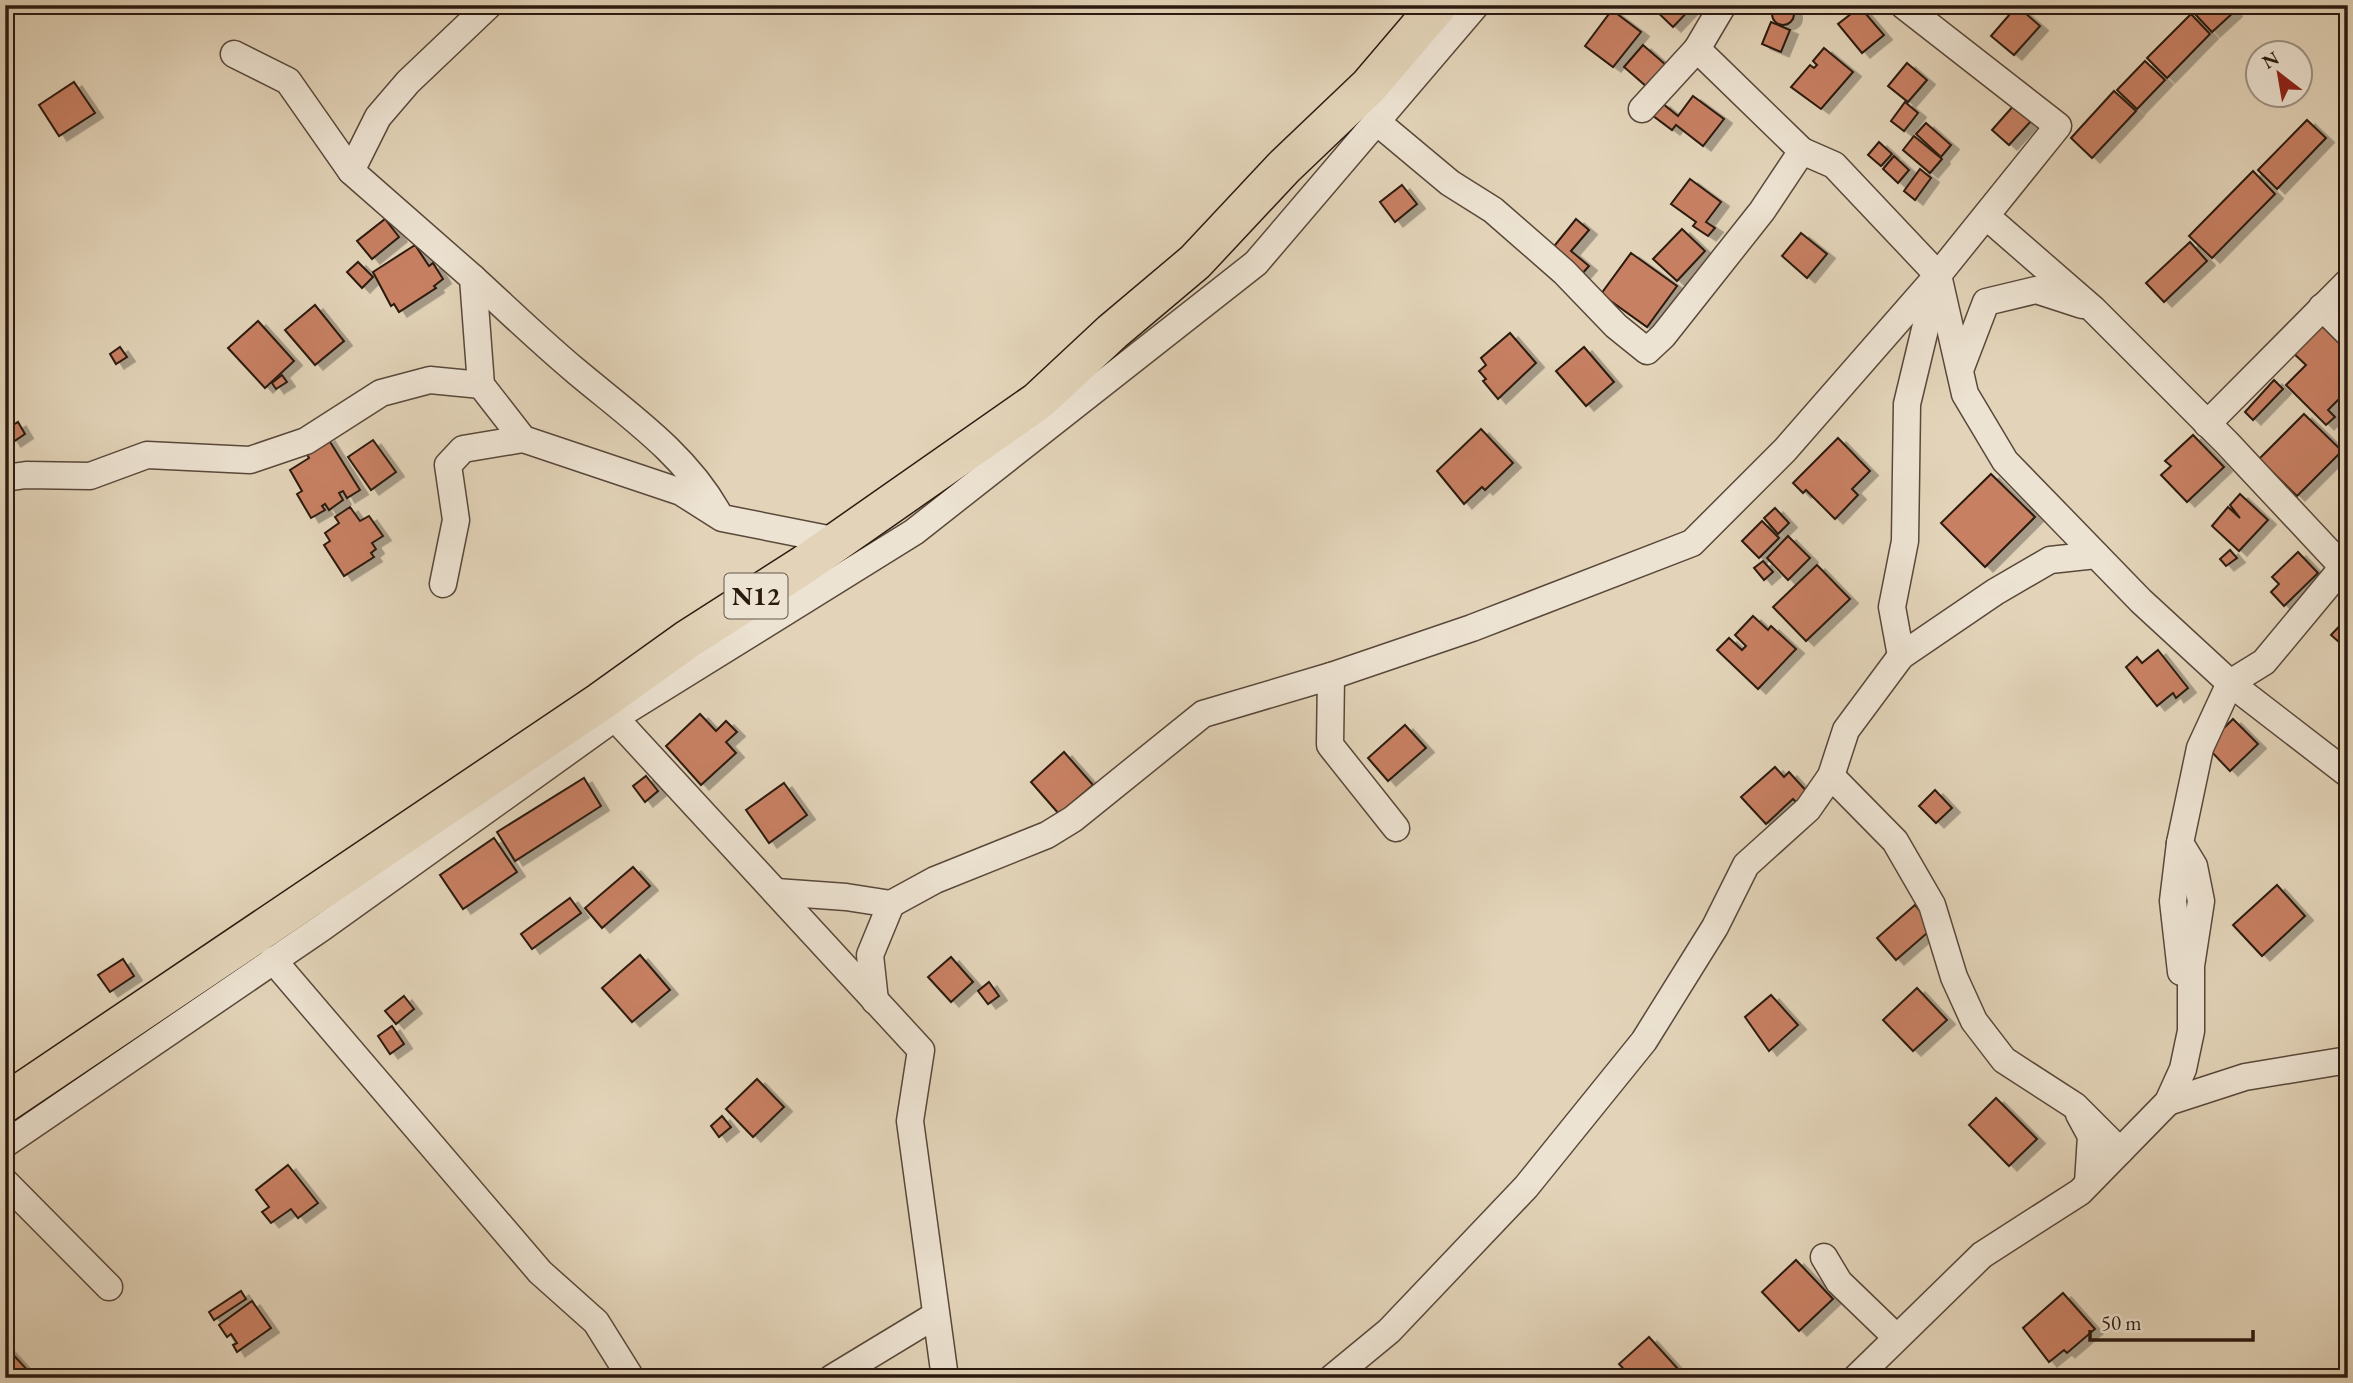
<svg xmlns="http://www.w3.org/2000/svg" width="2353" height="1383" viewBox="0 0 2353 1383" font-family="'EB Garamond',serif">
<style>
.building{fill:#c88064;stroke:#2b1a10;stroke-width:2;filter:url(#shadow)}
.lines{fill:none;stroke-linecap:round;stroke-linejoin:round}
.minor-casing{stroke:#59483a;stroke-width:29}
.primary-casing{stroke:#2b1a10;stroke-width:41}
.minor{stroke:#ede3d2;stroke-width:26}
.primary{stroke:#e3d4b9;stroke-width:38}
.labels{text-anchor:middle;stroke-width:7;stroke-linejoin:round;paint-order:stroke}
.shield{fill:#ede3d2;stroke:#65564a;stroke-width:2}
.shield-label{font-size:26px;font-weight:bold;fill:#2b1a10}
</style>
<defs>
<filter id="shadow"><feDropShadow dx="8" dy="4.5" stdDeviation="0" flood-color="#0004"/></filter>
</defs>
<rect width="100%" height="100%" fill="#e3d4b9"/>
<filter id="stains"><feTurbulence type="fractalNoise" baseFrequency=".00286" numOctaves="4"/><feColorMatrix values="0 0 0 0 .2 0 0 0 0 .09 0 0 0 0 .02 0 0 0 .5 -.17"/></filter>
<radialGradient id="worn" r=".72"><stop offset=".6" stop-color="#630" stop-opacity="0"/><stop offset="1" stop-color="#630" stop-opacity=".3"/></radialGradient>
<g class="building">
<circle cx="1783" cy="14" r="11"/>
<path d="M1650 5H1694L1673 27Z"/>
<path d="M2200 5H2228L2234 12 2212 32 2193 12Z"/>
<path d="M2017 6 2040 26 2014 55 1991 36Z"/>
<path d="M1860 7 1884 35 1862 53 1838 24Z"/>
<path d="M1612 10 1641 32 1613 67 1585 46Z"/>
<path d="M2191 14 2210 34 2167 78 2147 58Z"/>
<path d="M1771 22 1790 30 1781 52 1762 44Z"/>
<path d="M1643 45 1666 65 1647 87 1624 67Z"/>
<path d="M1824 48 1853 72 1821 109 1791 87 1810 65 1814 68 1817 65 1813 61Z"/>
<path d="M2145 61 2165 80 2137 109 2117 90Z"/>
<path d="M1907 63 1927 80 1908 102 1888 86Z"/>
<path d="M74 82 95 113 59 136 39 105Z"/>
<path d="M2114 91 2136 111 2092 158 2071 138Z"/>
<path d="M1693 96 1724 119 1703 146 1676 125 1672 130 1652 115 1662 103 1678 116Z"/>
<path d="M1905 102 1918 113 1904 131 1891 121Z"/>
<path d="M2015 104 2032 120 2009 145 1992 130Z"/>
<path d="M2307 120 2326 138 2277 189 2258 170Z"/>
<path d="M1926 123 1951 145 1941 157 1916 134Z"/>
<path d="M1914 136 1942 159 1930 173 1903 150Z"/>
<path d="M1879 142 1892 154 1881 166 1868 155Z"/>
<path d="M1894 156 1909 170 1898 183 1883 169Z"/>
<path d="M1920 169 1931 178 1915 200 1904 191Z"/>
<path d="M2253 171 2275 194 2212 258 2189 236Z"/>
<path d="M1690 179 1721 202 1706 222 1715 228 1708 236 1693 226 1696 222 1671 204Z"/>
<path d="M1402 185 1417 204 1395 222 1380 202Z"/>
<path d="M385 219 399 237 372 259 357 241Z"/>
<path d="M1576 219 1589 230 1571 251 1589 266 1581 275 1551 250Z"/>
<path d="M1682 229 1705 251 1677 281 1653 259Z"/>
<path d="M1801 233 1827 254 1807 278 1782 256Z"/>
<path d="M2190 242 2207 261 2164 302 2146 283Z"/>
<path d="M415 245 429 266 433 263 443 279 434 286 436 288 399 312 394 304 391 306 373 272Z"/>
<path d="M1631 253 1677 286 1647 327 1601 294Z"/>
<path d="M358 262 373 277 362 288 347 272Z"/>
<path d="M315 305 344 341 315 365 285 330Z"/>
<path d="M258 321 294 361 265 388 228 348Z"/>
<path d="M2319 323 2339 343 2344 337 2348 341V408L2339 399 2328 410 2335 417 2326 425 2286 385 2306 365 2291 351Z"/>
<path d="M1510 333 1536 363 1498 399 1483 381 1486 379 1479 371 1486 365 1481 358Z"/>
<path d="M120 347 127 357 116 364 110 354Z"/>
<path d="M1584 347 1614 382 1586 406 1556 371Z"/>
<path d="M282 375 287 382 276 389 272 383Z"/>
<path d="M2274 380 2283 389 2253 420 2245 412Z"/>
<path d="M2304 414 2342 451 2297 496 2259 459Z"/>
<path d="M18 422 25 434 13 442 5 430Z"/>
<path d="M1481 429 1513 463 1485 490 1482 487 1464 504 1437 471Z"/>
<path d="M2193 435 2224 467 2187 502 2161 475 2171 466 2165 461Z"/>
<path d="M327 437 360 490 347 498 343 491 339 493 343 500 329 510 325 504 322 506 325 510 311 518 297 494 302 491 290 470 309 458 305 451Z"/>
<path d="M1838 438 1870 471 1852 489 1858 495 1835 519 1806 490 1803 493 1793 483Z"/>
<path d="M373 440 396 472 371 490 348 457Z"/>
<path d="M1991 474 2035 517 1985 567 1941 523Z"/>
<path d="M2240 494 2268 520 2239 551 2212 526 2228 507 2240 518 2230 505Z"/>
<path d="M350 507 360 521 369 516 383 536 372 543 376 549 371 553 374 557 344 576 324 545 330 541 325 533 339 523 335 517Z"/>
<path d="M1775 508 1789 523 1778 534 1764 518Z"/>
<path d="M1762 521 1779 538 1759 558 1742 541Z"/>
<path d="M1788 536 1810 558 1788 580 1767 558Z"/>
<path d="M2230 550 2237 558 2226 566 2220 559Z"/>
<path d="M2298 552 2318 573 2284 606 2271 592 2279 584 2272 577Z"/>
<path d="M1763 561 1773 572 1764 580 1754 568Z"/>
<path d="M1817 565 1850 599 1806 641 1773 607Z"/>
<path d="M1753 616 1768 630 1771 626 1796 649 1758 689 1717 650 1729 638 1742 650 1746 646 1735 635Z"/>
<path d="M2348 617V650L2331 635Z"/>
<path d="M2158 650 2188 688 2176 698 2173 693 2157 706 2126 667 2137 657 2142 663Z"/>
<path d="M700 714 716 731 726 721 737 732 726 742 736 753 701 785 666 746Z"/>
<path d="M2233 719 2258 744 2230 771 2206 746Z"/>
<path d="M1405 725 1426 748 1388 781 1368 758Z"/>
<path d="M1064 752 1093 785 1059 814 1031 782Z"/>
<path d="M1775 767 1784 777 1789 772 1809 794 1798 804 1793 799 1766 824 1741 797Z"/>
<path d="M646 776 658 791 645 802 633 786Z"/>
<path d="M584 778 601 806 515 861 497 832Z"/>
<path d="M784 783 807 815 769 843 746 810Z"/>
<path d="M1935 790 1952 808 1936 823 1919 806Z"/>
<path d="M494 838 517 872 463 909 440 875Z"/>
<path d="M633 867 650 886 602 928 585 908Z"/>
<path d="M2277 885 2305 916 2262 956 2233 925Z"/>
<path d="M570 898 581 913 532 949 521 934Z"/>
<path d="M1915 905 1934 927 1896 960 1877 938Z"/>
<path d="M640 955 670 990 632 1022 602 988Z"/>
<path d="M951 957 973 982 951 1002 928 977Z"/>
<path d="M123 959 134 976 110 992 98 975Z"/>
<path d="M989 982 999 996 988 1004 978 991Z"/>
<path d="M1917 988 1947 1020 1913 1051 1883 1020Z"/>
<path d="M1771 995 1798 1025 1769 1051 1745 1017Z"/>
<path d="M404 996 414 1009 396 1024 385 1011Z"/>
<path d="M392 1026 404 1044 390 1054 378 1036Z"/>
<path d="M757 1079 784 1107 753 1137 726 1109Z"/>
<path d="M1996 1098 2037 1139 2009 1166 1969 1125Z"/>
<path d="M722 1116 731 1127 719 1137 711 1126Z"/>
<path d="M288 1165 318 1203 298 1218 291 1209 271 1223 262 1212 269 1207 256 1190Z"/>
<path d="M1796 1260 1833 1299 1799 1331 1762 1292Z"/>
<path d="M241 1291 246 1299 214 1320 209 1312Z"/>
<path d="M2063 1293 2095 1329 2067 1353 2064 1350 2049 1362 2023 1328Z"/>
<path d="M252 1301 271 1328 237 1352 233 1345 237 1343 231 1334 227 1337 219 1325Z"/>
<path d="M1649 1337 1678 1369 1668 1378H1632L1619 1364Z"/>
<path d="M7 1348 32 1375 28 1378H5Z"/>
</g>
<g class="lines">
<defs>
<g id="minor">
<path d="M1697 49 1723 5"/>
<path d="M234 54 288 81 351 171 473 278 481 385 523 439 681 492 722 518 838 541"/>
<path d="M1377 122 1450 183 1493 210 1564 272 1616 326 1647 351 1663 336 1762 211 1802 151 1697 49 1642 109"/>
<path d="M1802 151 1834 165 1938 275 1965 394 2005 461 2141 601 2230 683 2348 774"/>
<path d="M351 171 378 117 408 82 489 5"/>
<path d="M1986 216 2093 309 2227 443 2343 567"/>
<path d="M473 278C507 309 541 342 577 372 627 414 684 453 717 511"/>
<path d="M2322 307 2348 333"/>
<path d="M1960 370 1986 302 2036 290 2082 305"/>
<path d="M2207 424 2348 282"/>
<path d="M5 478 26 475 90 476 147 455 250 460 306 441 381 393 430 380 481 385"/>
<path d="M443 584 456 520 448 465 463 449 523 439"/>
<path d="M1901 656 1892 607 1905 541 1907 404 1938 275 2058 126 1903 5"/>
<path d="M1331 676 1330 745 1396 828"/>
<path d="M603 705 921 1050 910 1121 945 1378"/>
<path d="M1831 776 1895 841 1932 905 1954 977 1974 1021 2004 1060 2075 1106 2120 1151"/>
<path d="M2180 843 2173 901 2181 972"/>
<path d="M776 892 846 897 891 904 935 880 1047 835 1073 819 1203 714 1331 676 1472 628 1692 543 1785 450 1938 275"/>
<path d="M273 960 540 1272 596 1322 631 1378"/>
<path d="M875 1001 870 955 891 904"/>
<path d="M2168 1102 2245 1077 2348 1060"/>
<path d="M2079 1114 2091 1136 2088 1183"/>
<path d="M5 1144 323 927 616 717 914 532 1256 263 1476 5"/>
<path d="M5 1182 109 1287"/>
<path d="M1824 1257 1839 1282 1896 1337"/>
<path d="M832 1378 936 1315"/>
<path d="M1332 1378 1389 1331 1526 1187 1644 1041 1715 927 1746 865 1808 809 1831 776 1846 730 1901 656 1995 592 2050 560 2096 555"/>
<path d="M1856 1378 1982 1255 2080 1192 2168 1102 2183 1069 2191 1031V966L2201 901 2194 866 2180 843 2200 748 2230 683 2264 662 2348 561"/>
</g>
<path id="primary" d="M5 1103 600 702 688 639 802 566 1038 401 1112 332 1195 262 1284 167 1369 86 1438 5"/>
</defs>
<use href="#minor" class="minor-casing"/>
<use href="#primary" class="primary-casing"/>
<use href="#minor" class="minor"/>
<use href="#primary" class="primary"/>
</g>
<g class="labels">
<rect class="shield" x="724.5" y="573.5" width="63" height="45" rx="5"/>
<g class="shield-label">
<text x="756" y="605">N12</text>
</g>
</g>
<rect width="2353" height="1383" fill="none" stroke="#e3d4b9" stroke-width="28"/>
<rect x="7" y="7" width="2339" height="1369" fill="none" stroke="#2b1a10" stroke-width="3.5"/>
<rect x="14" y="14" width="2325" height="1355" fill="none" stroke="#2b1a10" stroke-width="2"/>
<g transform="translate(2279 74) rotate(329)"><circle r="33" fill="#ede3d2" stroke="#9f9384" stroke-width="2"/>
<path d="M0-5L12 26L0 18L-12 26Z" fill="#8f2418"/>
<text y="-10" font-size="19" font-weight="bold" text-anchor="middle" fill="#2b1a10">N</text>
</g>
<path d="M2090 1330v10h163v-10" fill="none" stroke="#2b1a10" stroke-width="3.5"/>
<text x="2101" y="1330" font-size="21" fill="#2b1a10" stroke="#ede3d2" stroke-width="5" paint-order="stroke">50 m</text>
<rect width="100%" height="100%" filter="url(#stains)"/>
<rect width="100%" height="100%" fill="url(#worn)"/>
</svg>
